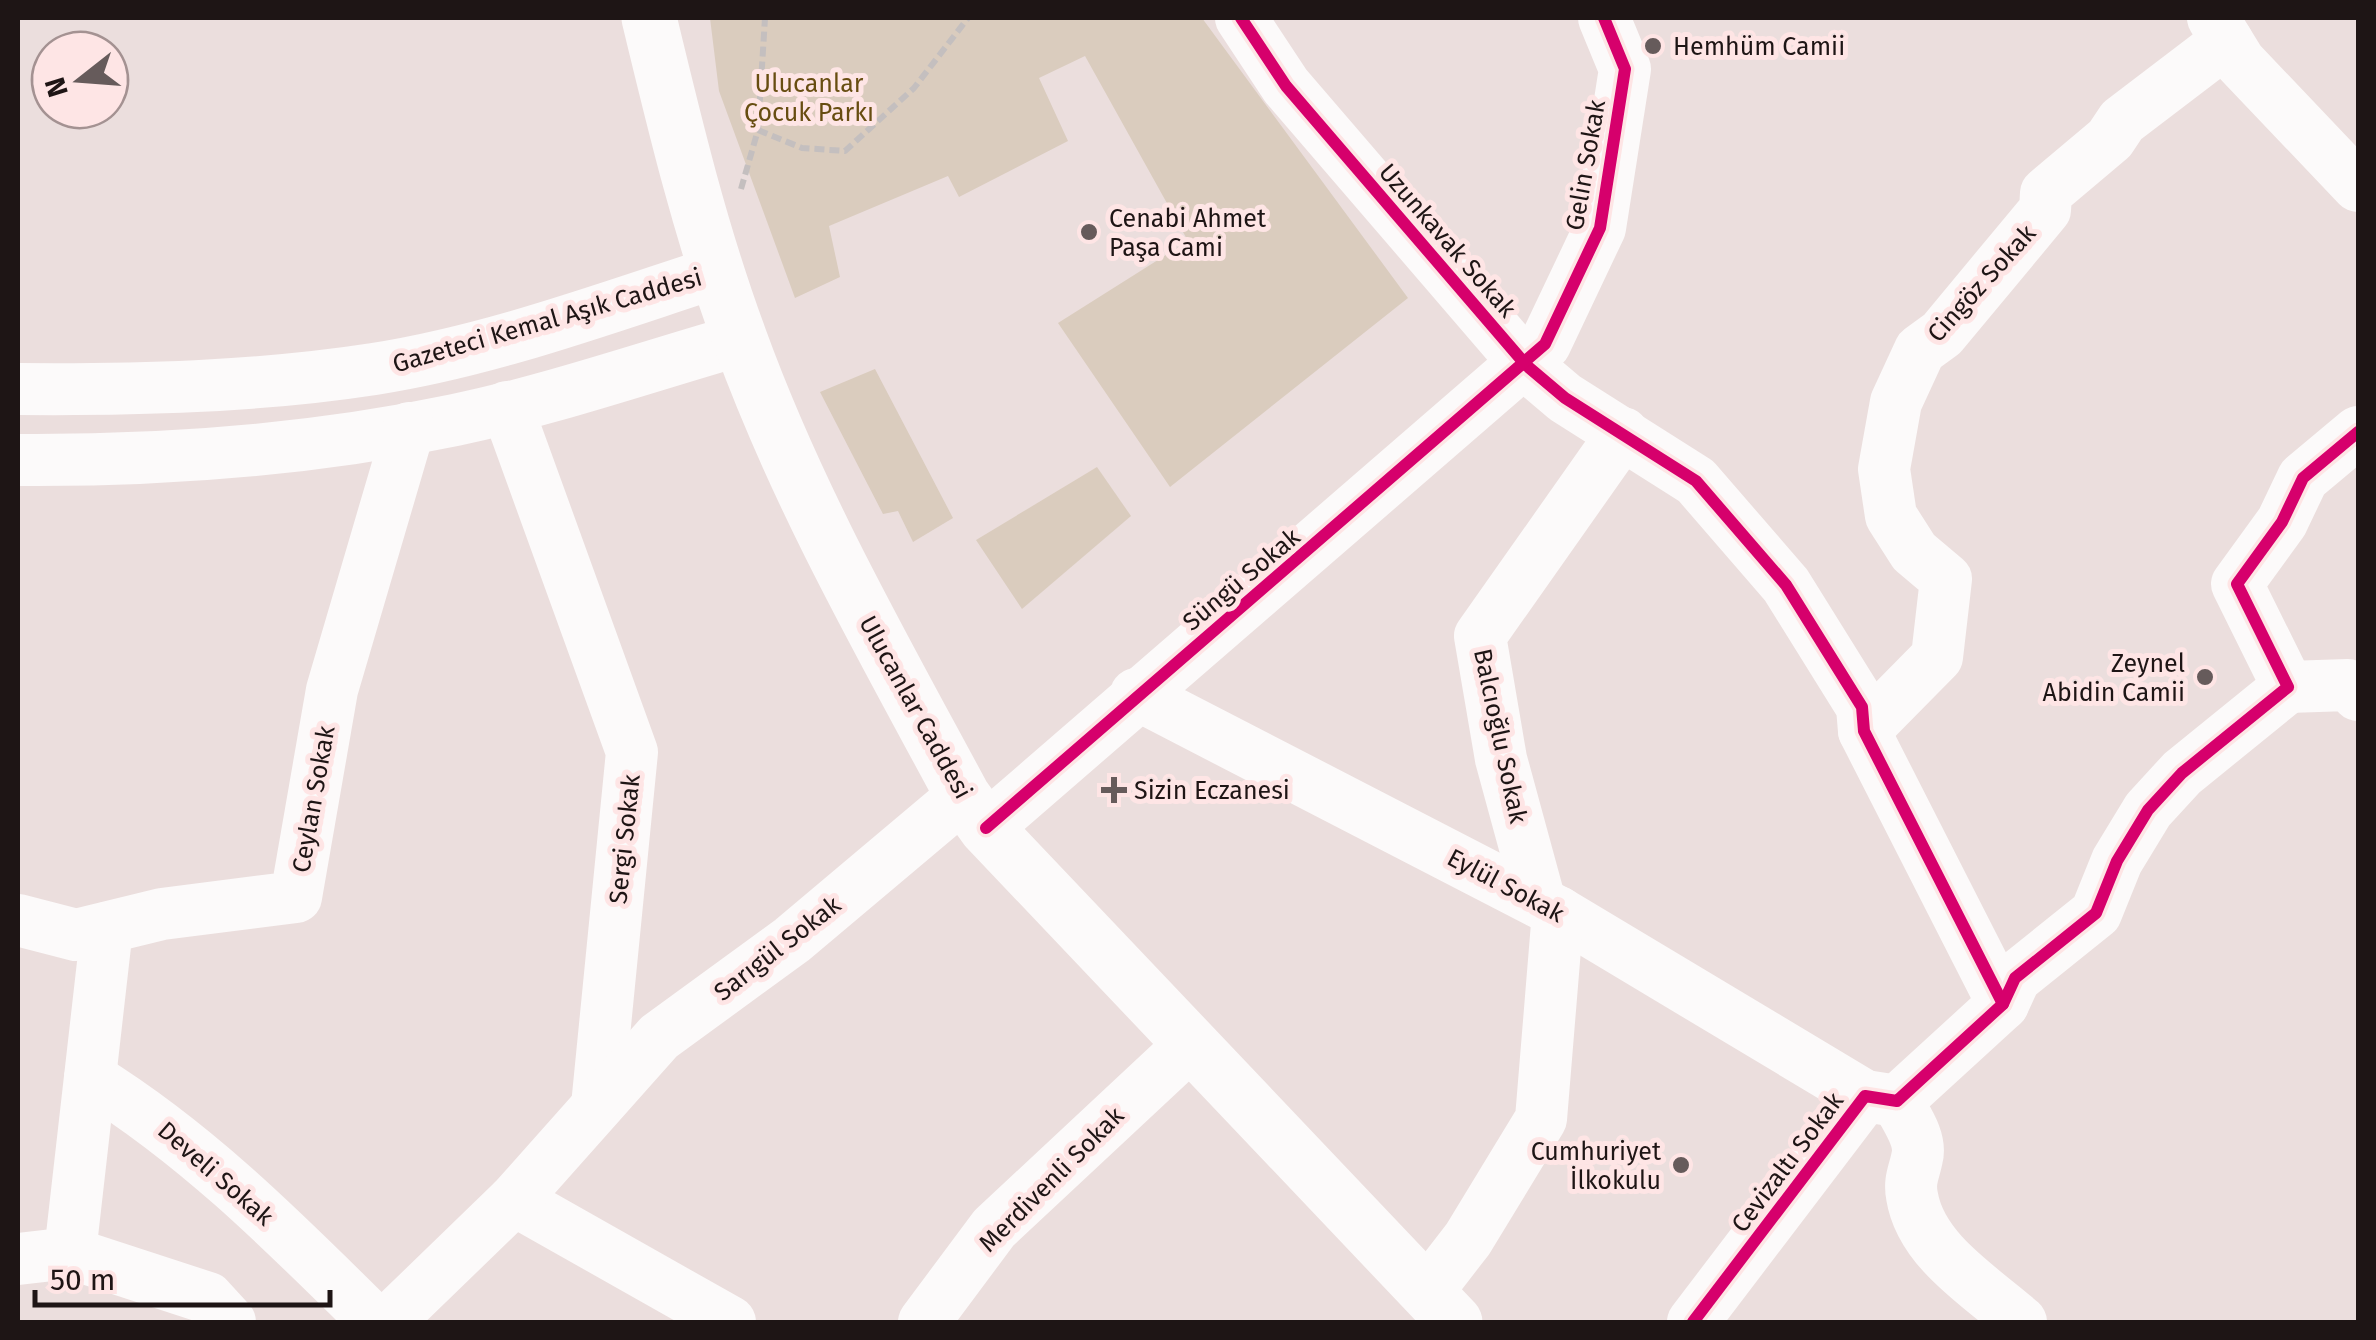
<svg xmlns="http://www.w3.org/2000/svg" width="2376" height="1340" viewBox="0 0 2376 1340" font-family="'Fira Sans',sans-serif">
<style>
.green{fill:#daccbe}
.lines{fill:none;stroke-linecap:round;stroke-linejoin:round}
.path{stroke:#c4bfbf;stroke-width:6;stroke-dasharray:10 5;stroke-linecap:butt}
.minor{stroke:#fcfafa;stroke-width:52}
.major{stroke:#fcfafa;stroke-width:55}
.cycleway-casing{stroke:#fee5e5;stroke-width:19}
.cycleway{stroke:#d6006c;stroke-width:12}
.poi-dot{fill:#665b5b;stroke:#fee5e5;stroke-width:4}
.labels{text-anchor:middle;stroke-width:10;stroke-linejoin:round;paint-order:stroke}
.poi-label{font-size:25px;fill:#1e1515;stroke:#fee5e5;text-anchor:start}
.park-label{font-size:25px;fill:#674d11;stroke:#fee5e5}
.street-label{font-size:25px;fill:#1e1515;stroke:#fee5e5}
</style>
<rect width="100%" height="100%" fill="#ebdedd"/>
<g class="green">
<path d="M710 18H1202L1408 298 1170 487 1058 323 1188 241 1085 56 1039 78 1068 141 959 197 948 176 829 226 840 277 795 298 719 91Z"/>
<path d="M875 369 953 518 913 542 898 511 883 514 820 392Z"/>
<path d="M1097 467 1131 516 1022 609 976 540Z"/>
</g>
<g class="lines">
<g class="path">
<path d="M758 130 802 148 845 151 914 88 968 18"/>
<path d="M741 189 758 130 765 18"/>
</g>
<g class="minor">
<path d="M1241 18 1286 86 1526 365 1565 398 1696 481 1786 585 1862 707 1864 731 2003 1004"/>
<path d="M2213 18 2240 62 2358 186"/>
<path d="M18 389C135 390 257 387 374 369 490 351 606 308 717 272"/>
<path d="M507 407 632 752 597 1106"/>
<path d="M18 460C163 461 312 450 455 420 551 400 646 367 740 340"/>
<path d="M2288 687 2348 685 2358 695"/>
<path d="M1136 694 1558 912 1865 1096"/>
<path d="M1864 731 1937 657 1946 579 1914 552 1891 516 1884 469 1896 402 1920 350 1942 334 2045 210 2046 193 2110 139 2122 121 2227 41"/>
<path d="M986 828 1545 344 1600 228 1625 69 1604 18"/>
<path d="M1540 902 1501 759 1480 636 1623 433"/>
<path d="M18 920 76 935 162 914 296 897 332 690 409 428"/>
<path d="M90 1078C197 1144 286 1234 375 1322"/>
<path d="M1897 1101C1906 1118 1922 1139 1917 1158 1914 1173 1909 1180 1912 1196 1921 1252 1983 1288 2021 1322"/>
<path d="M514 1200 730 1322"/>
<path d="M70 1253 107 928"/>
<path d="M18 1259 70 1253 208 1298 230 1322"/>
<path d="M1427 1292 1468 1239 1541 1119 1558 912"/>
<path d="M388 1322 514 1200 659 1037 792 940 963 796"/>
<path d="M924 1322 994 1228 1190 1045"/>
<path d="M1693 1322 1865 1096 1897 1101 2003 1004 2015 978 2096 913 2117 861 2148 810 2182 773 2288 687 2237 584 2282 522 2303 478 2358 432"/>
</g>
<path class="major" d="M649 18C675 126 701 234 740 339 798 499 883 647 963 796L986 828 1455 1322"/>
<defs>
<g id="cycleway">
<path d="M1241 18 1286 86 1526 365 1565 398 1696 481 1786 585 1862 707 1864 731 2003 1004"/>
<path d="M986 828 1545 344 1600 228 1625 69 1604 18"/>
<path d="M1693 1322 1865 1096 1897 1101 2003 1004 2015 978 2096 913 2117 861 2148 810 2182 773 2288 687 2237 584 2282 522 2303 478 2358 432"/>
</g>
</defs>
<use href="#cycleway" class="cycleway-casing"/>
<use href="#cycleway" class="cycleway"/>
</g>
<g class="poi-dot">
<circle cx="1653" cy="46" r="10"/>
<circle cx="1089" cy="232" r="10"/>
<circle cx="2205" cy="677" r="10"/>
<path d="M1109 775h10v10h10v10h-10v10h-10v-10h-10v-10h10z"/>
<circle cx="1681" cy="1165" r="10"/>
</g>
<g class="labels">
<g class="poi-label">
<text x="1673" y="55">Hemhüm Camii</text>
<text x="1109" y="227">Cenabi Ahmet<tspan x="1109" dy="29">Paşa Cami</tspan></text>
<text x="2185" y="672" text-anchor="end">Zeynel<tspan x="2185" dy="29">Abidin Camii</tspan></text>
<text x="1134" y="799">Sizin Eczanesi</text>
<text x="1661" y="1160" text-anchor="end">Cumhuriyet<tspan x="1661" dy="29">İlkokulu</tspan></text>
</g>
<g class="park-label">
<text x="809" y="92">Ulucanlar<tspan x="809" dy="29">Çocuk Parkı</tspan></text>
</g>
<g class="street-label">
<text transform="translate(1585 165) rotate(-80)" y="9">Gelin Sokak</text>
<text transform="translate(1448 240) rotate(49)" y="9">Uzunkavak Sokak</text>
<text transform="translate(1981 283) rotate(-48)" y="9">Cingöz Sokak</text>
<text transform="translate(547 320) rotate(-16)" y="9">Gazeteci Kemal Aşık Caddesi</text>
<text transform="translate(1241 579) rotate(-40)" y="9">Süngü Sokak</text>
<text transform="translate(916 707) rotate(61)" y="9">Ulucanlar Caddesi</text>
<text transform="translate(1501 736) rotate(78)" y="9">Balcıoğlu Sokak</text>
<text transform="translate(313 799) rotate(-80)" y="9">Ceylan Sokak</text>
<text transform="translate(624 839) rotate(-84)" y="9">Sergi Sokak</text>
<text transform="translate(1506 885) rotate(28)" y="9">Eylül Sokak</text>
<text transform="translate(777 948) rotate(-38)" y="9">Sarıgül Sokak</text>
<text transform="translate(1787 1162) rotate(-53)" y="9">Cevizaltı Sokak</text>
<text transform="translate(216 1173) rotate(41)" y="9">Develi Sokak</text>
<text transform="translate(1051 1179) rotate(-45)" y="9">Merdivenli Sokak</text>
</g>
</g>
<rect width="2376" height="1340" fill="none" stroke="#1e1515" stroke-width="40"/>
<g transform="translate(80 80) rotate(253)"><circle r="48" fill="#fee5e5" stroke="#a49292" stroke-width="2.5"/>
<path d="M0-8L18 38L0 25L-18 38Z" fill="#665b5b"/>
<text y="-15" font-size="28" font-weight="bold" text-anchor="middle" fill="#1e1515">N</text>
</g>
<path d="M35 1290v15h295v-15" fill="none" stroke="#1e1515" stroke-width="5"/>
<text x="50" y="1290" font-size="30" fill="#1e1515" stroke="#fee5e5" stroke-width="8" paint-order="stroke">50 m</text>
</svg>
